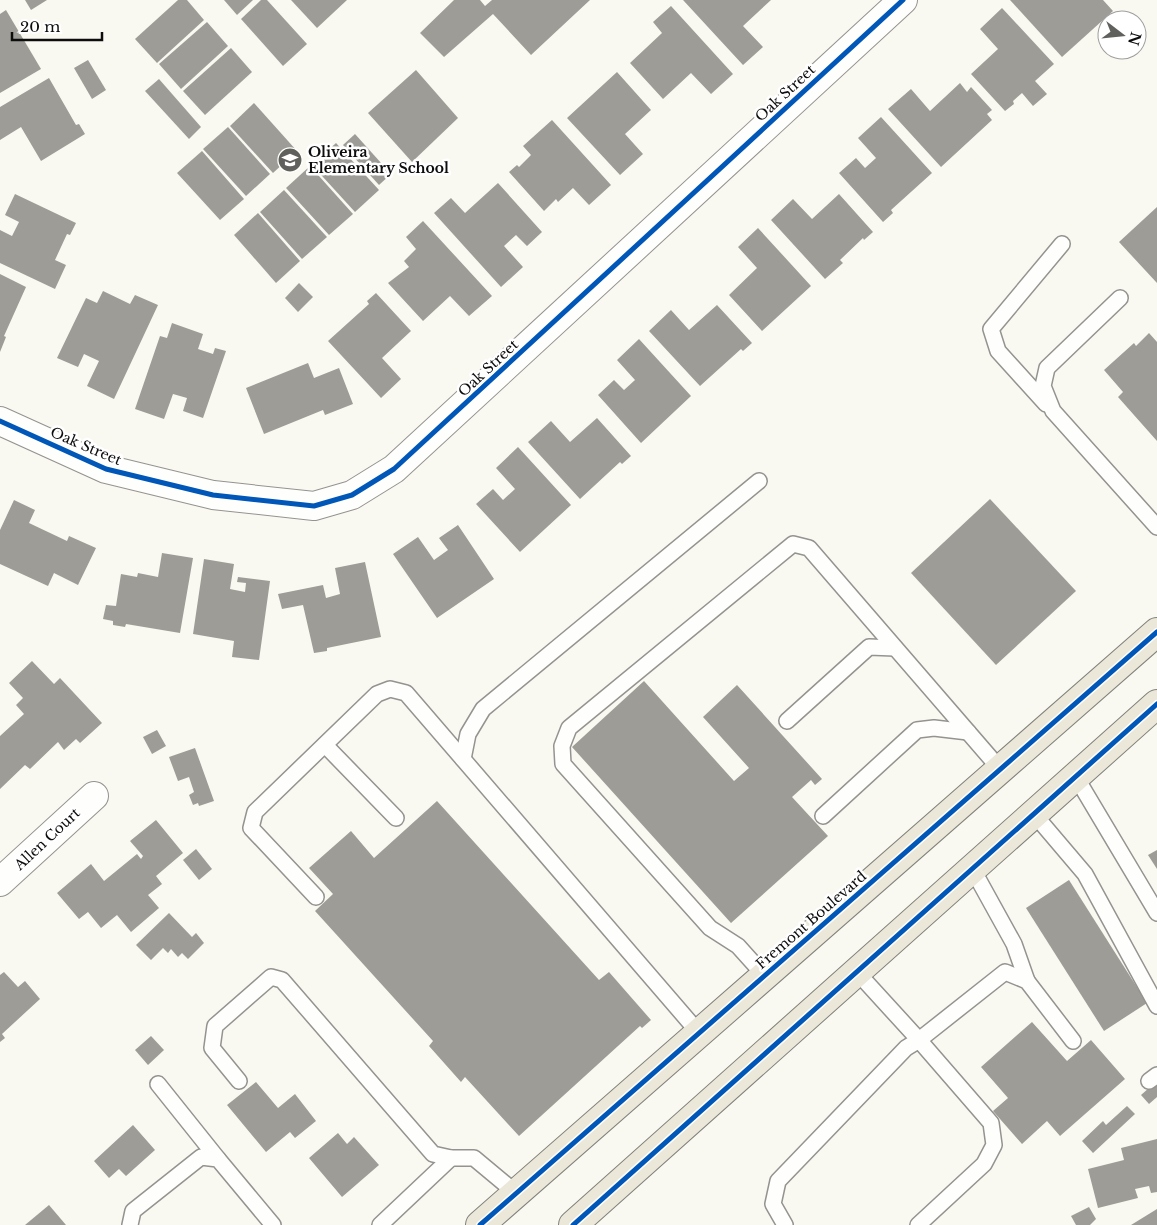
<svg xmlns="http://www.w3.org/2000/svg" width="1157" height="1225" viewBox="0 0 1157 1225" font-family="'Libre Baskerville',serif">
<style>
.building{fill:#9d9c97}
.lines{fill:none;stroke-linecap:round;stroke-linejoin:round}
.lane-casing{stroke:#949390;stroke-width:18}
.street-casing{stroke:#949390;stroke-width:30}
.primary-casing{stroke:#81817d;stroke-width:30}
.lane{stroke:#fefefd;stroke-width:15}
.street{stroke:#fefefd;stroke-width:28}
.primary{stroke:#ebe8d9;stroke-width:28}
.cycleway-casing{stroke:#fff;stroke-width:8}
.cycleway{stroke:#0057b8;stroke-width:5}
.labels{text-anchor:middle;stroke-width:5;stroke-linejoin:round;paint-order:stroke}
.street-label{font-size:14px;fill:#0d0d0d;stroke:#fff}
.poi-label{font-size:14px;font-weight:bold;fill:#0d0d0d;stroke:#fff;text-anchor:start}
</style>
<rect width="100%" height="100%" fill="#faf9f1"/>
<g class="building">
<path d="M25 0H47L31 10Z"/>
<path d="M178 0H187L204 20 157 63 135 39Z"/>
<path d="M224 0H253L237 15Z"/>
<path d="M261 0H267L307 44 283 66 241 19Z"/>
<path d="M291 0H347L317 28Z"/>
<path d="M454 0H480L485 6 492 0H590L531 55 493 14 444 57 420 33Z"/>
<path d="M683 0H771L743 26 763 47 743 65Z"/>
<path d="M1010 0H1103L1113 11 1062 57Z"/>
<path d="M671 6 733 74 711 94 691 73 663 99 630 63 662 33 653 22Z"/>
<path d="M1002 8 1054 64 1035 81 1047 94 1033 106 1022 93 1013 101 1014 104 1005 111 971 74 998 49 980 29Z"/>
<path d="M6 10 41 69 0 93V14Z"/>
<path d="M207 22 228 46 181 89 159 64Z"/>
<path d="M231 48 252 72 205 115 183 91Z"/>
<path d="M88 60 106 90 92 99 74 68Z"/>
<path d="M416 70 458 118 412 162 368 113Z"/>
<path d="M617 72 651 110 625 134 643 154 620 175 567 118Z"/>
<path d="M49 78 76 125 79 124 85 134 41 161 21 127 0 140V107Z"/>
<path d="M159 79 201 127 189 139 145 91Z"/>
<path d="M960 83 967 92 971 87 992 110 987 114 992 120 941 167 888 109 911 89 930 111Z"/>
<path d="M254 103 297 151 273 173 230 126Z"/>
<path d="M881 117 932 173 891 210 893 213 883 222 839 173 856 158 865 168 876 158 858 138Z"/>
<path d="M552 120 611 185 589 205 573 188 558 202 556 199 544 211 509 172 517 165 519 167 531 155 523 146Z"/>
<path d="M228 127 270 174 246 196 203 149Z"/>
<path d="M355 134 391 174 379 185 343 145Z"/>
<path d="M336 143 379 190 355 212 312 165Z"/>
<path d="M202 151 244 199 220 220 177 173Z"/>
<path d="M310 166 353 214 329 235 286 188Z"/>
<path d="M498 183 542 232 527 246 516 235 504 246 523 267 501 287 434 213 451 198 465 213Z"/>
<path d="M284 190 327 237 302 259 260 212Z"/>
<path d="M15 194 76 223 70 235 67 234 55 260 66 265 55 289 0 263V230L12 236 19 222 5 215Z"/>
<path d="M839 194 873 232 864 240 863 238 840 260 843 263 825 279 771 220 793 199 812 219Z"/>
<path d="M1157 207V283L1119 242Z"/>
<path d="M258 213 300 261 276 283 234 235Z"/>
<path d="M423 221 492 296 469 316 450 296 423 321 388 283 409 267 404 261 416 249 406 237Z"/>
<path d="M758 228 811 286 762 331 729 295 757 268 738 247Z"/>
<path d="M0 274 26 287 4 336 6 337 0 352Z"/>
<path d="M299 283 313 297 298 312 285 298Z"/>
<path d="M103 291 130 304 135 295 158 305 114 399 87 386 99 361 84 354 78 367 57 358 86 298 97 303Z"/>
<path d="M376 293 411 331 382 358 401 379 381 398 328 341 369 304 367 301Z"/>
<path d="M717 305 752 343 743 351 741 349 700 386 649 331 671 310 689 330Z"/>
<path d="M172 323 203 334 198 349 213 354 215 348 226 351 203 418 183 411 187 398 173 394 164 419 135 409 160 336 167 338Z"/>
<path d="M1149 333 1157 342V441L1118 397 1123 392 1104 370 1134 343 1136 346Z"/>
<path d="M639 339 691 396 641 443 598 395 614 380 624 390 635 380 617 360Z"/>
<path d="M308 363 314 378 339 368 353 404 325 415 323 410 264 434 246 388Z"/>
<path d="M597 418 631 456 622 464 620 462 580 499 528 442 551 421 570 442Z"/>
<path d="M518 447 571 505 520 552 476 504 493 489 503 500 515 489 496 468Z"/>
<path d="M990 499 1076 591 996 665 911 573Z"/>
<path d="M14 500 35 510 29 523 67 541 69 536 96 548 78 585 54 573 48 586 0 564V530Z"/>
<path d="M458 525 494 579 437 618 393 554 418 537 434 560 448 550 439 538Z"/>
<path d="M162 553 193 558 180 633 126 624 125 627 113 625V621L103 619 106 605 116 606 121 574 137 577 138 573 158 577Z"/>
<path d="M204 559 234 564 230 589 245 592 246 583 237 582 238 577 270 581 259 660 232 657 234 641 193 634Z"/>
<path d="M365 562 381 637 327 648V651L314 653 303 605 282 609 278 594 323 585 326 598 340 594 335 568Z"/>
<path d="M32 661 54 684 60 678 102 723 80 743 76 739 64 750 58 742 30 769 25 765 0 789V736L24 714 16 705 23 698 9 683Z"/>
<path d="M644 681 734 781 749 768 703 717 737 685 822 779 815 785 811 780 792 797 828 836 731 923 572 747Z"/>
<path d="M157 730 166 746 152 754 143 737Z"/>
<path d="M195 748 214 801 199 806 198 803 193 805 189 795 194 792 189 777 178 781 169 757Z"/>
<path d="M437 801 599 980 609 972 651 1020 642 1028 640 1026 519 1136 465 1077 461 1082 429 1046 433 1041 315 911 333 894 309 868 351 831 374 858Z"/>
<path d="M156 820 183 853 156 876 162 884 148 895 159 908 131 932 117 915 101 928 88 912 79 919 57 893 91 864 104 881 137 854 141 859 143 856 130 841Z"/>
<path d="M196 849 212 869 199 880 183 860Z"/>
<path d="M1157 850V869L1148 855Z"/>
<path d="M1069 880 1147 1003 1104 1031 1026 908Z"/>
<path d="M169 913 192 937 196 933 204 943 188 959 182 953 178 957 171 949 168 953 163 948 151 960 136 945Z"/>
<path d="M4 972 18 987 25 981 40 999 2 1034 5 1038 0 1042V975Z"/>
<path d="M1032 1022 1067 1061 1091 1040 1125 1079 1060 1136 1047 1121 1022 1144 993 1111 1008 1098 981 1067Z"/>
<path d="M151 1036 164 1050 148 1065 135 1050Z"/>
<path d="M1157 1081V1097L1149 1104 1141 1095Z"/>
<path d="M256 1082 278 1108 295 1094 316 1121 295 1138 290 1132 266 1152 227 1105Z"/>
<path d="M1127 1106 1135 1114 1093 1153 1082 1141 1103 1121 1106 1125Z"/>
<path d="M133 1125 155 1150 126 1176 119 1169 109 1178 94 1161Z"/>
<path d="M338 1133 347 1144 354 1137 379 1165 342 1197 309 1158Z"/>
<path d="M1157 1139V1192L1151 1193 1149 1186 1135 1189 1138 1198 1098 1208 1088 1169 1124 1160 1121 1148Z"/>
<path d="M49 1205 66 1225H25Z"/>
<path d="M1089 1207 1096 1219 1090 1225H1076L1071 1216Z"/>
<path d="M1157 1209V1225H1131Z"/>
</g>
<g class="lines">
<defs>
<g id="lane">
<path d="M1120 298 1047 368 1043 386 1053 411 1157 527"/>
<path d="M1046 404 998 351 991 329 1062 244"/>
<path d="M787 721 869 647 895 648"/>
<path d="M325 745 396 818"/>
<path d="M463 759 468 734 483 709 759 481"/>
<path d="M1076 777 1157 913"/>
<path d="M1034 814 1085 874 1157 1006"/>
<path d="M823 816 917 730 934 728 968 732"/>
<path d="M972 868 1014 944 1027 981"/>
<path d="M316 897 251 828 255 812 377 694 390 689 406 693 699 1033"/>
<path d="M856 971 919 1040 1005 972 1027 981 1073 1041"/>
<path d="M765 976 738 946 710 928 563 764 562 746 569 728 793 544 809 548 1000 769"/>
<path d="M239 1081 212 1048 215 1026 271 977 282 980 433 1154 451 1158H474L516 1193"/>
<path d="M1149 1081 1157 1075"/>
<path d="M158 1084 218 1159"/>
<path d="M130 1225 133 1211 201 1157 218 1159 273 1225"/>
<path d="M380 1225 451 1158"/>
<path d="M785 1225 773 1204 778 1181 906 1048 919 1040 991 1123 994 1145 984 1164 918 1225"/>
</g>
<g id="street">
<path d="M0 421 106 469 213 495 314 506 352 495 394 469 903 0"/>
<path d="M0 882 94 796"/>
</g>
<g id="primary">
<path d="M480 1225 1157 632"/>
<path d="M573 1225 1157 704"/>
</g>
</defs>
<use href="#lane" class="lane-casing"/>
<use href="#street" class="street-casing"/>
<use href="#primary" class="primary-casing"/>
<use href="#lane" class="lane"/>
<use href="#street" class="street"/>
<use href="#primary" class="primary"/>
<defs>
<g id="cycleway">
<path d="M0 421 106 469 213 495 314 506 352 495 394 469 903 0"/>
<path d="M480 1225 1157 632"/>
<path d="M573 1225 1157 704"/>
</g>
</defs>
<use href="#cycleway" class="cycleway-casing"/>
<use href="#cycleway" class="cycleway"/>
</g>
<defs>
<symbol id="school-disc" viewBox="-11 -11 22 22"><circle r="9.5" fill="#60605d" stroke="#fff"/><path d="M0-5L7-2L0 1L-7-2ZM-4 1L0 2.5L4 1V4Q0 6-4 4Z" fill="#fff"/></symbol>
</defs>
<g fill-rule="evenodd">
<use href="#school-disc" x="276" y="146" width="28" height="28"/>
</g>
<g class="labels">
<g class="street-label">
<text transform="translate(785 93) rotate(-43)" y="5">Oak Street</text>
<text transform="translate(488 368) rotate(-43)" y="5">Oak Street</text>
<text transform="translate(86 446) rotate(23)" y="5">Oak Street</text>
<text transform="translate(47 839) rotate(-43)" y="5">Allen Court</text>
<text transform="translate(811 920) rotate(-41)" y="5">Fremont Boulevard</text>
</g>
<g class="poi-label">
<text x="308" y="157">Oliveira<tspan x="308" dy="16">Elementary School</tspan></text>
</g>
</g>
<g transform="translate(1122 35) rotate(106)"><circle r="24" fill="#ffffff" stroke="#9e9e9e"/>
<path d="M0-4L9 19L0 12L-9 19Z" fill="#60605d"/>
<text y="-8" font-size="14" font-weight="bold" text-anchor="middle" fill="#0d0d0d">N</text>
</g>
<path d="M12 32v8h90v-8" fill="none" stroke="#0d0d0d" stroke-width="2.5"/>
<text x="20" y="32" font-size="15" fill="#0d0d0d" stroke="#ffffff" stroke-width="4" paint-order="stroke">20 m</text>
</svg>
